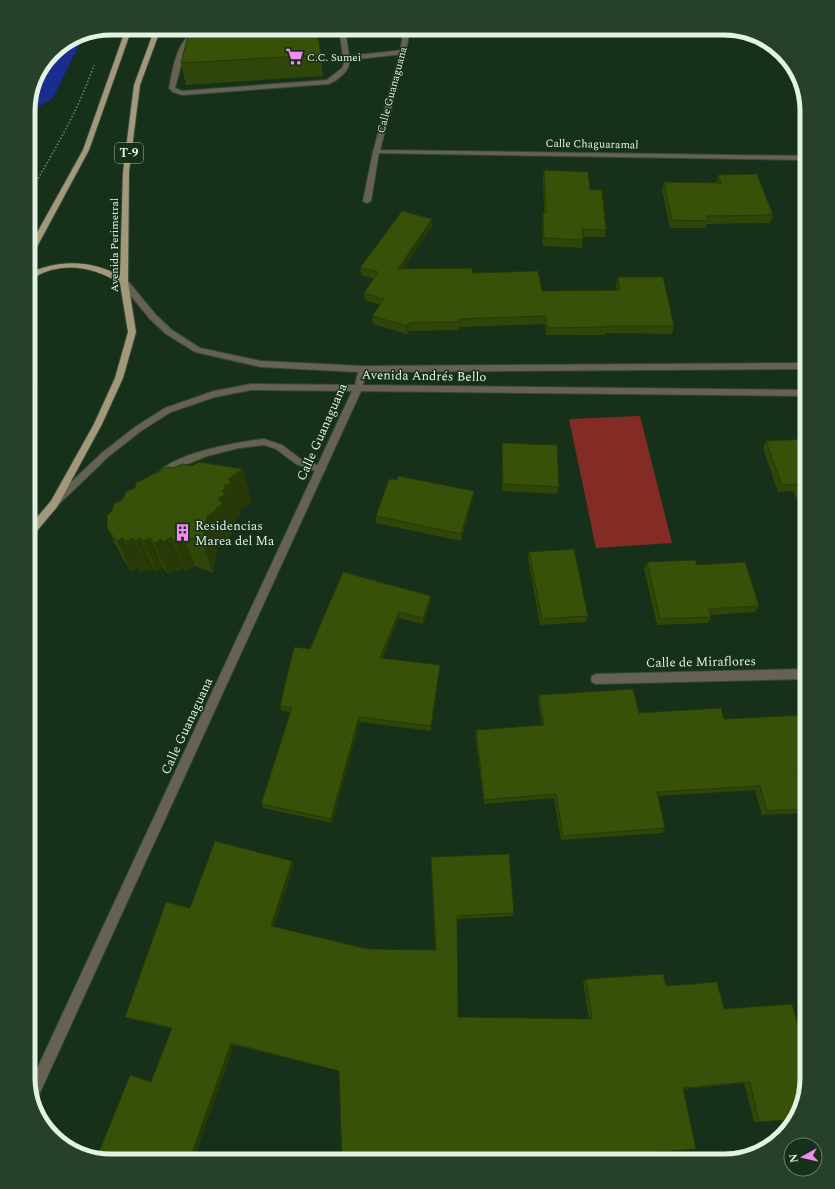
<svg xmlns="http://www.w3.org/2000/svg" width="835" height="1189" font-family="Spectral,serif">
<rect width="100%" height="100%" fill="#16301a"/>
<path fill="#832b25" d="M640,416L672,543L596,548L569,419Z"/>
<path fill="#192d90" d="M85,33L53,98L33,110L28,116C28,103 31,87 36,75C43,59 68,37 85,33Z"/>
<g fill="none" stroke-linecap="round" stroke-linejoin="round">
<defs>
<path id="lane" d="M339,28H345L349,56L403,50L406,52L403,54L349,60C351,70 338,80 329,84L182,95L173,92L169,88C173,69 176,39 197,31L200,33L193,39L185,50L175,88L182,91L327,80L342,68L344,64Z
M376,150L379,152L371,201L367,203L363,201L373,152Z
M264,439L282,445L302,460L324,467L326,469L321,473L296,464L276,449L264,445L239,448L207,456L178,468L161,480L156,476C170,453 239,442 264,439Z"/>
<path id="street" d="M404,28H410L406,52L380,150L807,156V160L374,153L373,152L400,52Z
M124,279L127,280L156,315L172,330L200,348L261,361L363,366L807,363V369L366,372L363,385L807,390V396L361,391L37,1099L34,1100L30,1084L352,391L251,390L215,397L171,412L141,431L109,456L58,505L55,506L50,502L103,452L135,427L165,408L214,391L251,384L355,385L358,372L261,367L195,352L166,334L150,319L121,284L120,282Z
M807,669V679L596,684L592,682L591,679L592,676L596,674Z"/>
<path id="primary" d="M126,28H132L89,150L32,256L28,258V249L83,150Z
M155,28H161L140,85L129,172L128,282L136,332L123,378L102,424L57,507L31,538L28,539V528L51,501L94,424L115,378L128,332L120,283C100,271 76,263 51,270C43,272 36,277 28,279V274C57,259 92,260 120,276L123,172L134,85Z"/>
</defs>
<use href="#lane" stroke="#334b36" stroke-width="2"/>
<use href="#street" stroke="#334b36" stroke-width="2"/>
<use href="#primary" stroke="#334b36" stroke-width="2"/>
<path stroke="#738876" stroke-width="1.5" stroke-dasharray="1.5 2" stroke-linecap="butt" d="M28,192L31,191C55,149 78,111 94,65"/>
<use href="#lane" fill="#676153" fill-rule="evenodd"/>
<use href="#street" fill="#676153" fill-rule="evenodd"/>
<use href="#primary" fill="#a4987b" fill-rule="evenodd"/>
</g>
<path fill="#304608" d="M321,55L323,76L186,85L181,63Z
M544,170L590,190L606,230L605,237H583V240L582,248L543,246L542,221L543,213H544L543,178Z
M806,174H807V192L803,182Z
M718,175L773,215L770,223L707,224L705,228H670L662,190L664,182L716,183Z
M432,227L403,269L473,273L542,291H617L616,285L618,277L674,326L672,334L605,333V335H546L545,324L459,327V330L409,331L407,334L373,324L372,316L380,305L365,300L364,293L374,279L361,275L360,268Z
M807,439V524L793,491L778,492L763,448L766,441Z
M502,443L559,487L557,494L502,491Z
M173,468L252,502L238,510L240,515L235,518L236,521L233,522L234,526L230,529L232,535L227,539V542L217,548L213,573L195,566L186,571L184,568L176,572L175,569L168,574L163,568L157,572L154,569L149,571L147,569L140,573L138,568L132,572L123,559L107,528L122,500Z
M474,491L473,498L461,541L376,523V516Z
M807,548V558L804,552Z
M529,552L588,616L586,622L540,625L528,558Z
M647,562L759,606L755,612L711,615V617L708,623L657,625L644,569Z
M343,572L431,602L423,624L399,618L383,658L439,671L431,731L360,722L332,823L263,808L261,804L290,712L281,711L280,706L310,649Z
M539,695L639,713L724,719L807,715V774H798L807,803V810L804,813L762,815L755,790L658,796L665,828L662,833L561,840L554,798L484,804L475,735L476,730L542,725L538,701Z
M431,857L514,913L513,916L457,919L458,1017L589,1019L583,982L586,979L666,986L724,1009L792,1004L759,1122H754L744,1083L684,1089L339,1071L234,1045L193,1161H123L130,1075L151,1081L172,1029L129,1018L125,1017L190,908L294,865L274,927L368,949L435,950Z"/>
<path fill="#273906" d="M432,219V227L398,277V269Z
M409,323V331L407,334V326Z
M243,469L252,502L238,510L240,515L235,518L236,521L233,522L234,526L230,529L232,535L227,539V542L217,548L213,573L202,542L207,516L216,508L218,498L228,479Z
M474,491L473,498L461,541V534Z
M183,535L195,566L186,571L174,540Z
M171,537L184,568L176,572L163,542Z
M123,538L138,568L132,572L117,541Z
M133,538L147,569L140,573L125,542Z
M140,538L154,569L149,571L135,541Z
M150,538L163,568L157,572L143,541Z
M161,539L175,569L168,574L154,543Z
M431,596V602L423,624V618Z
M399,612V618L380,664V658Z
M440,665L439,671L431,731V726Z
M359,717L360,722L332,823L331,819Z
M292,861L294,865L273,929L271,926Z
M231,1043L234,1045L193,1161H189Z
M130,1075L134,1076L155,1083L151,1082Z"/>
<path fill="#385109" stroke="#273906" d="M190,28H317L321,55L181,63Z
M544,170L588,172L590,190H602L606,230L582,229L583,240L544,238L543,213H546Z
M757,174L773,215L707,216L708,221L672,220L664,182L721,183L718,175Z
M402,211L432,219L398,269L472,268L473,273L538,271L542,291L620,290L618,277H663L674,326H606V327L547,328L546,316L459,319V322L409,323L407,326L372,316L384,299L364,293L378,272L360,268Z
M807,439V507L797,484L782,485L766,441Z
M502,443L557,445L559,487L503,484Z
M199,462L243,469L228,479L231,483L224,486L226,489L222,491L225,495L218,498L223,504L216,508L217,510L207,516L202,542L183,535L174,540L171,537L163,542L161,539L154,543L150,538L143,541L140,538L135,541L133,538L125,542L123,538L117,541L107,528V516L112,511L114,504L122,500L126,492L135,488L136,483L167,467L173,468L183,464L192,466Z
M398,476L474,491L461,534L376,516L389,479L397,480Z
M574,549L588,616L542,619L529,552Z
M695,560L697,565L745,562L759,606L709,609L711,617L660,619L647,562Z
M343,572L431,596L423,618L399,612L380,658L440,665L431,726L359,717L331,819L261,804L292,708L280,706L294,647L310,649Z
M633,689L639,713L721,708L724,719L807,715V769L797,770L807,803V809L767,811L760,786L657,792L665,828L563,836L556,794L484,800L476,730L544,725L539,695Z
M215,841L292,861L271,926L368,949L436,950L431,857L509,854L514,913L457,916L458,1017L592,1019L586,979L663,974L666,986L717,982L724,1009L792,1004L807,1058V1078L796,1119L759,1122L750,1082L683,1088L696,1149L586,1158V1161H342L339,1071L231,1043L189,1161H123L99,1152L130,1075L151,1082L172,1028L125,1017L166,902L190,908Z"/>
<defs>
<symbol id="supermarket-bare" viewBox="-9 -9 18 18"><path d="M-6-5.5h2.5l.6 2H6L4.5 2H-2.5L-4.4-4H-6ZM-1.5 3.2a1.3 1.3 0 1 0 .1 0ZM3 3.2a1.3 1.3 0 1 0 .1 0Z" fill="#f38af2" stroke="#16301a" stroke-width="2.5" paint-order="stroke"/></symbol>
<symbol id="building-bare" viewBox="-9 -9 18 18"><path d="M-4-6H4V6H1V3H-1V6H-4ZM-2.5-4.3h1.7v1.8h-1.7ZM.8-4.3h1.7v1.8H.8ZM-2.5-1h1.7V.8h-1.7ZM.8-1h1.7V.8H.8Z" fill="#f38af2" stroke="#16301a" stroke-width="2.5" paint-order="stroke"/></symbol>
</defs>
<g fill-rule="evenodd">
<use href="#supermarket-bare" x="282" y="44" width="25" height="25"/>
<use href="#building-bare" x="170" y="520" width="25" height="25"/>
</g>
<g text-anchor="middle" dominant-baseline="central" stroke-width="3" stroke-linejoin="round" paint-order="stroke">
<g font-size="11" fill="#e2f2e3" stroke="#16301a" text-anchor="start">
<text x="307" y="57">C.C. Sumei</text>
</g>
<g font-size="11" fill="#e2f2e3" stroke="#16301a">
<text transform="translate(392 90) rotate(-75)">Calle Guanaguana</text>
<text transform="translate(592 144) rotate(1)">Calle Chaguaramal</text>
<text transform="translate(114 245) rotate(-90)">Avenida Perimetral</text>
</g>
<rect fill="#16301a" stroke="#a5b8a7" stroke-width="1" x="115" y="143" width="28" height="20" rx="3"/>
<g font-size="12" font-weight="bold" fill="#e2f2e3">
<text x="129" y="153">T-9</text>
</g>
<g font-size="13" fill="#e2f2e3" stroke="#16301a">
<text transform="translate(424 376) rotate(1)">Avenida Andrés Bello</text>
<text transform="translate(322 432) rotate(-66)">Calle Guanaguana</text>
<text transform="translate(701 662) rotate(-1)">Calle de Miraflores</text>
<text transform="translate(187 726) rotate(-65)">Calle Guanaguana</text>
</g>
<g font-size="13" fill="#e2f2e3" stroke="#16301a" text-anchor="start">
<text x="195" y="526">Residencias<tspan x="195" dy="15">Marea del Ma</tspan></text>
</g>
</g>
<path d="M0 0H835V1189H0ZM111 35H724A76 76 0 0 1 800 111V1078A76 76 0 0 1 724 1154H111A76 76 0 0 1 35 1078V111A76 76 0 0 1 111 35Z" fill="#26402a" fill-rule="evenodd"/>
<path fill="none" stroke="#e2f2e3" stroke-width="5" d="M111 35H724A76 76 0 0 1 800 111V1078A76 76 0 0 1 724 1154H111A76 76 0 0 1 35 1078V111A76 76 0 0 1 111 35Z"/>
<g transform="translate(803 1157) rotate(262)"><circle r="19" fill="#16301a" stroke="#687e6a"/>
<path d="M0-3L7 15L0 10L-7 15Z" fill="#f38af2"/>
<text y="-6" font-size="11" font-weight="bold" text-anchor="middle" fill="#e2f2e3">N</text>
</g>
</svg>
